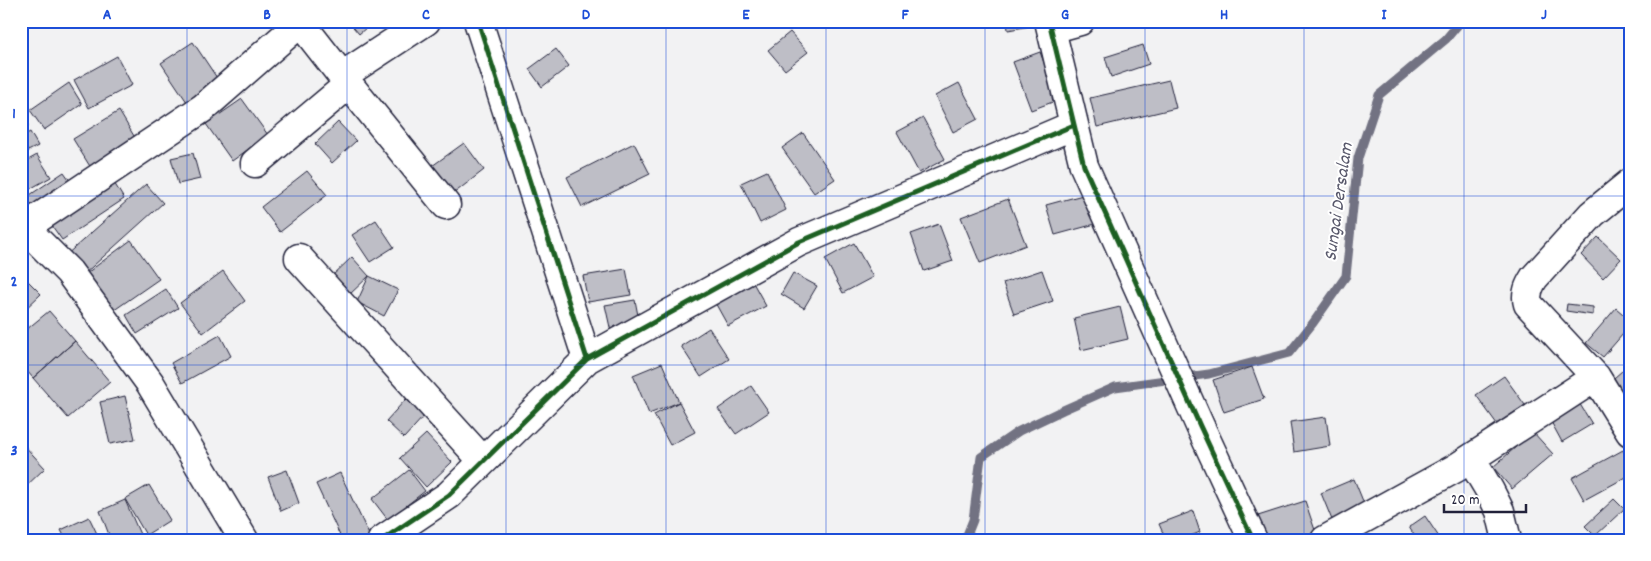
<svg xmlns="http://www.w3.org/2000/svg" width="1651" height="561" font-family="Dekko,sans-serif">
<rect width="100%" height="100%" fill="#f2f2f3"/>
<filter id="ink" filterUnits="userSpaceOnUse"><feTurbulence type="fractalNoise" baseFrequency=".02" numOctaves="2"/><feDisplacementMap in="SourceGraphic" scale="10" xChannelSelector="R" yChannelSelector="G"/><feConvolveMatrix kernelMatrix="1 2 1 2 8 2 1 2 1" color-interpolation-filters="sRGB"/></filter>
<g filter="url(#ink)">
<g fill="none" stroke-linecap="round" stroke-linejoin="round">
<path stroke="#727282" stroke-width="9" d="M965,540L973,520L981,457L1019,431L1063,410L1115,387L1209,374L1289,353L1313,323L1346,276L1358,158L1379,95L1446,39L1461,21"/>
</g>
<path fill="#bebec6" stroke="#22223b" d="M348,21H374L359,34Z
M1007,21H1042V24L1008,30Z
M790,32L808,52L785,70L768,50Z
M193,42L219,81L187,102L161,63Z
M1143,45L1149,64L1111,77L1105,57Z
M556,49L569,66L542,87L529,69Z
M1040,52L1058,100L1031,110L1013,62Z
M117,56L132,85L89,108L74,80Z
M1169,80L1176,108L1097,127L1090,98Z
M69,83L82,104L44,130L30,110Z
M959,83L978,119L953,132L935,96Z
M242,99L268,135L232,161L206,124Z
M21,111H24L28,126L21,128Z
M119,111L137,141L91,168L73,139Z
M923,118L945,159L919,173L897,132Z
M338,122L356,141L332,163L315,144Z
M30,132L38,146L28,151L21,140V137Z
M803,133L835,179L814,193L782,148Z
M464,143L484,170L453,194L432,166Z
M634,143L650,174L582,207L567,177Z
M193,153L200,179L178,184L171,158Z
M37,155L51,177L21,194V164Z
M307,171L327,195L280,232L261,207Z
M767,171L786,210L760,223L741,183Z
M64,172L76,189L21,214V201Z
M113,181L124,199L62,240L50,223Z
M146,184L163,203L83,275L65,256Z
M1090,193L1099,223L1055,235L1046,205Z
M1008,199L1026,245L980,263L961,217Z
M376,220L394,247L370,262L352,235Z
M939,224L953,261L924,271L911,234Z
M1598,237L1621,259L1603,278L1581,255Z
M131,240L159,279L110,313L83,276Z
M854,243L873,277L843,293L825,259Z
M352,257L369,276L348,296L331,277Z
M626,269L631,295L588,302L583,276Z
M1042,270L1053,301L1014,314L1003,283Z
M223,271L245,301L203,333L180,303Z
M793,273L817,286L804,308L781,294Z
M369,276L398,290L384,316L357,302Z
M26,279L41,294L21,313V284Z
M751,279L766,306L728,326L713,299Z
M166,289L178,308L137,334L126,315Z
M635,300L640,326L611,332L605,305Z
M1567,304L1593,307V315L1566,311Z
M1120,307L1128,339L1081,350L1074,318Z
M1616,308L1630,320V326L1603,357L1586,343Z
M49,311L75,341L33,378L21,364V334Z
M709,328L729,359L701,377L681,346Z
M220,335L231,356L182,383L171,363Z
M75,341L110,382L68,418L33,378Z
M662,363L679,402L649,414L633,375Z
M1630,364V393L1620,401L1607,384Z
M1252,367L1264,399L1224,412L1213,380Z
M1504,376L1525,405L1497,424L1476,395Z
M751,386L769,412L736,434L718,409Z
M125,396L135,439L110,444L100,402Z
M406,399L424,416L404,438L386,421Z
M1578,401L1592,424L1562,442L1549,418Z
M679,402L695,432L670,445L654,415Z
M1326,417L1330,446L1294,452L1290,422Z
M1533,432L1553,454L1512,489L1493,467Z
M426,434L452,462L426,487L400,458Z
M21,442L45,468L21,491Z
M1623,450L1630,463V475L1584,500L1572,478Z
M287,470L299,503L281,511L268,477Z
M409,470L425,491L388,520L372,499Z
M340,473L371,539L369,540H342L316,484Z
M1354,479L1365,506L1332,520L1321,493Z
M149,485L170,520L146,535L125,499Z
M1614,499L1624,509L1595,536L1585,526Z
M125,500L142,539L111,540L100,511Z
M1305,501L1317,536L1306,540H1266L1258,516Z
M1193,511L1200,532L1181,540H1166L1159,524Z
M1425,516L1441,540H1417L1409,527Z
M89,517L100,540H66L61,530Z"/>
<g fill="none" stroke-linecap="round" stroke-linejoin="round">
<defs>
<path id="minor" d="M299,21L342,76L426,21
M1049,21L1084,166L1200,426L1253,540
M1051,29L1080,21
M342,76L446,205
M255,163L348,85
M1630,183L1592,214L1534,278C1529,286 1525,294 1528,304L1596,377L1630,432
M21,224L69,272L150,383L244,540
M25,227L203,108L300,23
M299,258L483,461
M587,359L799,242L1074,125
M1471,459L1490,491L1500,511L1507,540
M382,540L449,495L587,359L478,21
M1325,540L1456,468L1596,377"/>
</defs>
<use href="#minor" stroke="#22223b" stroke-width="31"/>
<use href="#minor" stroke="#fff" stroke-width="28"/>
<defs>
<path id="cycleway" d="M1049,21L1084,166L1200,426L1253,540
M587,359L799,242L1074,125
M382,540L449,495L587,359L478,21"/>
</defs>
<use href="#cycleway" stroke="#fff" stroke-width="8"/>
<use href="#cycleway" stroke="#1b5e20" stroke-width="5"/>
</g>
</g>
<path fill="none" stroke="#1d4ed8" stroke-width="1" stroke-opacity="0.55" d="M187,21V540M347,21V540M506,21V540M666,21V540M826,21V540M985,21V540M1145,21V540M1304,21V540M1464,21V540M21,196H1630M21,365H1630"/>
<g text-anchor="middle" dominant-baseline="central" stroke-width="4" stroke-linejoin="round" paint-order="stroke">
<g font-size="19" font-style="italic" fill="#58586b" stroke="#fff">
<text transform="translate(1340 202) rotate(-82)">Sungai Dersalam</text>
</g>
</g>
<rect width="1651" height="561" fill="none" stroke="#fff" stroke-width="55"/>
<path d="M1444 504v8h82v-8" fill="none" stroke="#22223b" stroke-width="2.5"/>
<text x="1451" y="504" font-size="15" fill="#22223b" stroke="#ffffff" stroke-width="4" paint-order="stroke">20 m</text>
<rect x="28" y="28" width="1596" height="506" fill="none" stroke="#1d4ed8" stroke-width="2"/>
<g font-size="16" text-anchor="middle" font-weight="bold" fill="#1d4ed8">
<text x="107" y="19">A</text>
<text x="267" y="19">B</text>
<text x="426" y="19">C</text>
<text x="586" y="19">D</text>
<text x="746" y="19">E</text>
<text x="905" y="19">F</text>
<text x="1065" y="19">G</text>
<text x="1224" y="19">H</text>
<text x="1384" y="19">I</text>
<text x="1544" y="19">J</text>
<text x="14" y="118">1</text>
<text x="14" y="286">2</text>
<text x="14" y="455">3</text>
</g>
</svg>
